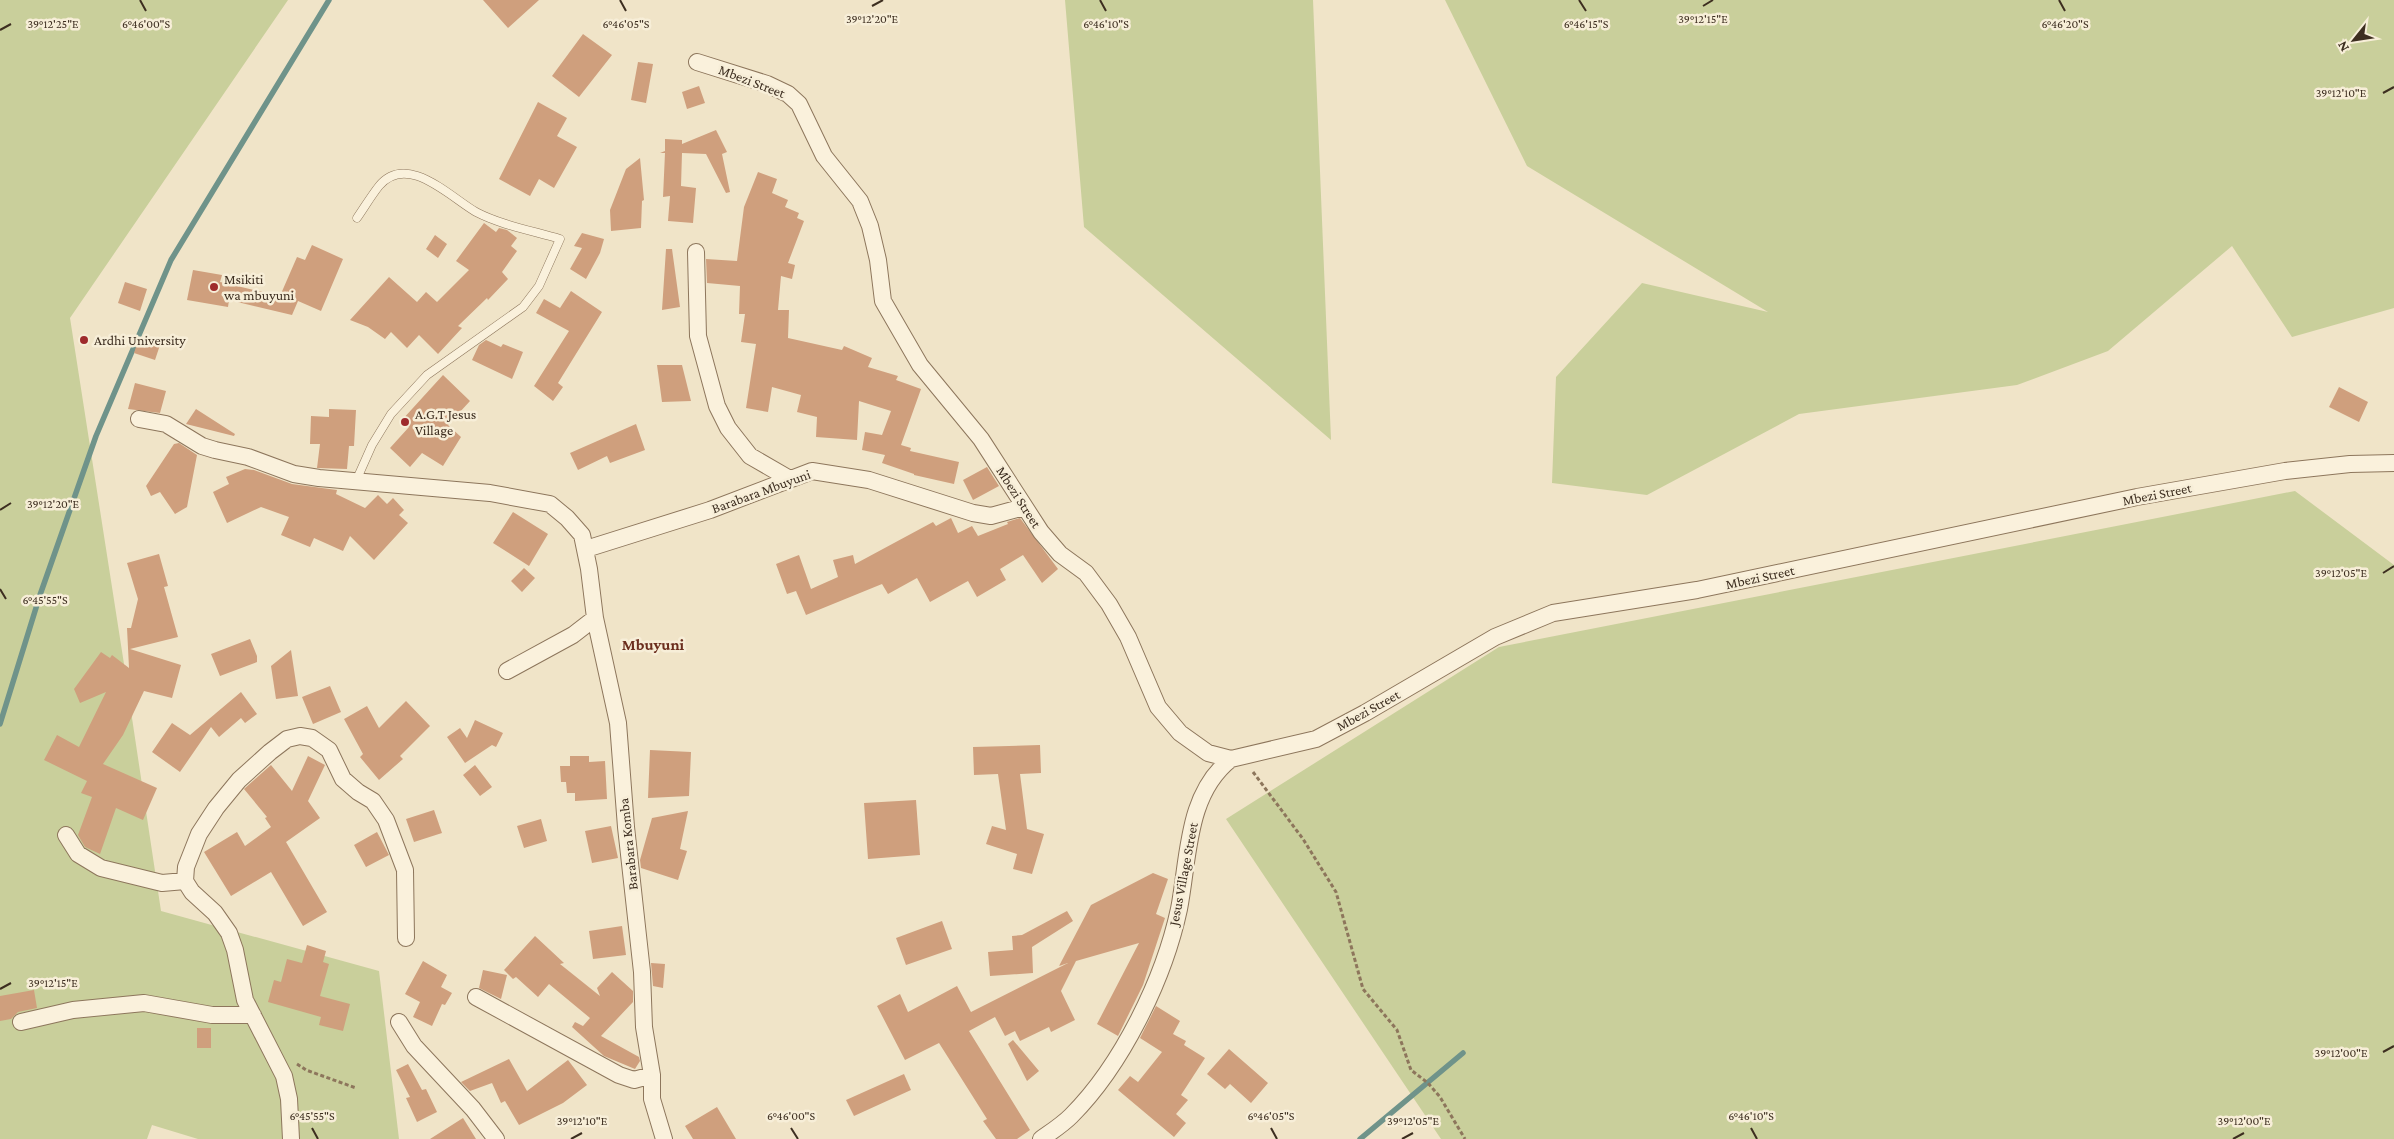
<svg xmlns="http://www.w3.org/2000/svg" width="2394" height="1139" font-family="'Crimson Pro',serif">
<rect width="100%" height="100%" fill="#f0e4c8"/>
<path fill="#c9cf9b" d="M0,0H288L70,318L129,696L133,703L132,718L161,911L379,971L399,1139H198L152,1125L147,1139H0Z
M1065,0H1313L1331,440L1084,227Z
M1445,0H2394V308L2292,337L2232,246L2108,351L2017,385L1799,414L1647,495L1552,483L1556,377L1642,283L1768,312L1527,166Z
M2295,491L2394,565V1139H1441L1226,819L1499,647Z"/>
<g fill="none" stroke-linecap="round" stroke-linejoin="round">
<path stroke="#6f938a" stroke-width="5.5" d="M0,724L40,595L96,436L171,260L329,0
M1360,1139L1463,1053"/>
</g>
<path fill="#cf9f7d" d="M483,0H539L508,28Z
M583,34L612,55L579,97L552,76Z
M638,62L653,64L646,103L631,100Z
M699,86L705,103L687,109L682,92Z
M538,102L567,118L557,136L577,147L554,188L539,179L530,196L499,179Z
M716,130L727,152L722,154L730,192L726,193L706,154L682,153L681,186L696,188L693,223L668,221L670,196L663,197L665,153H660L665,151V139L682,140V144Z
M640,158L644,200L642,201L641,228L611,231L610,210L626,169Z
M758,172L777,179L772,193L788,200L785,207L799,213L797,218L804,221L788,263L795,265L792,279L781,276L778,310H789L788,338L842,350L844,346L872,358L868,367L898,376L896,380L921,389L901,445L911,448L910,451L959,462L954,484L914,475V474L882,463L885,455L862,450L865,432L882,435L891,411L859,401L857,440L816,437L817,417L797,412L801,395L772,387L768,412L746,408L756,344L741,342L745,314H739L740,286L707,283L706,259L737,261L744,207Z
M484,223L496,232L499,228L507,230L517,238L511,246L517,251L502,272L508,279L488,300L487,298L458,326L462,328L438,354L419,335L407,348L391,332L385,339L368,327L350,320L389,277L417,302L426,292L437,302L469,270L456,261Z
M582,233L604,239L600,253L586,279L570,269L582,248L574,246Z
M435,235L447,244L438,258L426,249Z
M312,245L343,259L321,311L298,301L292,315L229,300L228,307L187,300L193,270L222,275L220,282L280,296L297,257L305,260Z
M666,249H672L680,307L662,310Z
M125,282L147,289L140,311L118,303Z
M571,291L602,312L558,383L563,387L553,401L534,386L569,331L536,313L544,299L560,308Z
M139,338L160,345L155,360L134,353Z
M486,340L501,347L503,344L523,352L512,379L472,360L479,345Z
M657,365H682L691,401L662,402Z
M443,375L470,401L448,425L461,437L443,466L422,453L410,467L390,448L409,427L402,420Z
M135,383L166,391L160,413L128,409Z
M2339,387L2368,402L2359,422L2329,407Z
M196,409L235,434L234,436L186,424Z
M329,409L356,410L354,446H349L347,469L317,468L320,444H310L311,416L329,417Z
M636,424L645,450L610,463L607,456L578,470L570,453Z
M179,443L197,455L187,507L175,514L160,492L151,496L146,486L174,444Z
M987,467L999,486L973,500L963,480Z
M245,469L254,470L292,484L337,490L336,494L365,508L378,495L387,504L393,498L404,510L399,515L408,523L374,560L350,536L343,551L314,538L310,547L281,535L289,517L261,507L227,523L213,492L229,484L226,477Z
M513,512L548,534L529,566L493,543Z
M951,518L958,533L972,526L978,536L1008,524L1007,522L1020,518L1058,569L1042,583L1023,555L1000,569L1006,580L977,597L968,581L930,602L917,578L888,594L882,584L806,615L796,591L787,594L776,564L799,555L811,589L838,577L833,560L853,555L855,564L933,522L936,526Z
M159,554L168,586L164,587L178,637L130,649L181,665L172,698L144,691L123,735L103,764L157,788L143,820L116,808L100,854L85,847L78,835L92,797L81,793L87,781L44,760L57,735L79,747L106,692L80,703L74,689L101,652L110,658L112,655L129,668L127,628H131L138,599L127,563Z
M524,568L535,578L522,592L511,581Z
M250,639L257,656V662L220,676L211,654Z
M291,650L298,696L276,699L271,666Z
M330,686L341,712L313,724L302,697Z
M241,692L257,714L245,723L241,718L219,737L211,727L180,772L152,752L172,723L190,735Z
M406,701L430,726L400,756L403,759L379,780L360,757L363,754L344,719L367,706L379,728Z
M475,720L503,733L496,747L492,745L465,763L447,737L460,728L467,738Z
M1040,745L1041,773L1020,774L1027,829L1044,834L1032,874L1013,869L1017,854L986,844L992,826L1006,830L998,774L974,775L973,747Z
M650,750L691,752L689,796L648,798Z
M308,756L325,765L308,801L320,818L286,842L327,912L303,926L271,872L231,896L204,852L237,832L245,846L271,827L265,818L267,817L244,789L271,765L292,791Z
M570,756H589V762L605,761L607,799L575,801V793H567L566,782H561L560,766H570Z
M475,765L492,787L480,796L463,775Z
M916,800L920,855L868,859L864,803Z
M434,810L442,833L414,842L406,819Z
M688,811L680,849L687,851L678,880L641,868L640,860L652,818Z
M541,819L547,841L524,848L517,826Z
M611,826L618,858L592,863L585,831Z
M377,832L389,855L366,867L354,845Z
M1153,873L1168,879L1156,914L1165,918L1143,985L1118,1036L1097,1024L1139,943L1076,961L1061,991L1075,1020L1051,1032L1049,1027L1020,1041L1015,1031L1005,1036L995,1017L969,1031L1030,1130L1017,1139H996L983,1121L987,1119L939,1043L905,1060L877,1006L900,994L908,1012L957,986L971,1012L1068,963L1059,966L1091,905Z
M1067,911L1073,921L1032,947L1033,973L990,976L988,952L1013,950L1012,936L1022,935Z
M942,921L952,949L906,965L896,938Z
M622,926L626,955L593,959L589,931Z
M535,936L564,963L560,964L600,996L597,988L612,972L633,991V1002L601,1036L639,1057L640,1061L635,1069L604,1056L572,1027L575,1022L583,1026L590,1018L549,984L538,997L516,977L513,979L504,970Z
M307,945L326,951L323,962L329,964L320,996L350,1004L343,1031L319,1025L321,1017L268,1002L274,980L281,982L287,959L302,963Z
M423,961L447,975L441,987L452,993L445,1005L442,1004L432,1026L413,1017L420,1002L405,994Z
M651,963L665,964L663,988L653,986Z
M483,970L507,975L501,999L479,988Z
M34,990L37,1008L18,1012L11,1019L0,1021V996Z
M1156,1006L1180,1021L1173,1034L1186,1041L1184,1045L1205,1058L1181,1095L1188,1100L1176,1114L1186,1123L1174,1137L1118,1090L1130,1076L1138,1082L1162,1052L1140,1038Z
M197,1028H211V1048H197Z
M1013,1040L1039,1071L1027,1081L1008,1044Z
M1229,1049L1268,1083L1251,1103L1230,1084L1225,1089L1207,1074Z
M509,1059L527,1091L568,1060L587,1085L563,1103L519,1125L505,1101L501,1103L492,1083L470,1091L461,1082Z
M408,1064L422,1090L426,1089L437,1112L417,1122L406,1098L410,1097L396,1070Z
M904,1074L911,1090L854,1116L846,1100Z
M717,1107L736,1139H693L685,1126Z
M463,1118L476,1139H430Z"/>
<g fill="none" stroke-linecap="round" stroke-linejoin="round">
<defs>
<path id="service" d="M356,481L372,445L391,414L427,375L523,307L539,286L560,239C533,231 501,225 476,212C450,197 407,152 379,186C371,196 364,208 357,218"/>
<path id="minor" d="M697,62L767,84L788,94L799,104L824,156L860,201L870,226L878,260L883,301L920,365L981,439L1041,532L1060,554L1086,573L1109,604L1128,637L1158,707L1180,733L1208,753L1231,759L1316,739L1365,713L1495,637L1553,613L1697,590L2137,497L2285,471L2350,464L2394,463
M696,252L698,336L717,406L728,428L750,456L788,478
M139,419L166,424L202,446L215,450L248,457L294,474L319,478L490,493L550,504L567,518L582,535L589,569L595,618L618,723L626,827L642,972L644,1027L652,1075V1099L664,1139
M586,549L710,510L812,471L869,480L973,513L991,516L1024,507
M507,671L573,635L595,618
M66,835L78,854L101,868L162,883L185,881
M476,997L619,1075L634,1080L652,1075
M21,1022L73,1010L144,1003L212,1015H253
M399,1022L414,1046L473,1109L496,1139
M291,1139L289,1099L284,1076L245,1000L235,950L229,933L215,913L192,892L185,881L186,867L199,834L216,808L239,780L270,752L287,739L300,736L312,738L329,750L343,779L358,792L373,801L386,820L405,870L406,938
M1041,1139C1051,1132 1062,1125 1071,1116C1122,1065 1164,979 1179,909C1189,858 1186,794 1231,759"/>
</defs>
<use href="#service" stroke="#8d765c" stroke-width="9"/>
<use href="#minor" stroke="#8d765c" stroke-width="18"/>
<path stroke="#8d765c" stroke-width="3" stroke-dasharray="4 2.5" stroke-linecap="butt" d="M1253,772L1303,839L1336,892L1363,989L1397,1030L1411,1070L1428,1083L1440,1097L1465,1139
M297,1064L306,1070L356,1088"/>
<use href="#service" stroke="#faf1dc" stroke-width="8"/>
<use href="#minor" stroke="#faf1dc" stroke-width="16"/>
</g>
<path fill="none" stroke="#3d2e20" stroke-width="2" d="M140,0L146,11M620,0L626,11M1100,0L1106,11M1579,0L1586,11M2059,0L2065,11M872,6L883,0M1703,6L1713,0M0,30L11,24M2383,93L2394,87M0,510L11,503M2383,573L2394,566M0,589L6,599M0,989L11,983M2383,1052L2394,1046M312,1128L318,1139M791,1128L798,1139M1271,1128L1277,1139M1751,1128L1757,1139M571,1139L582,1133M1402,1139L1413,1133M2233,1139L2244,1133"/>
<g fill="#9e2a2b" stroke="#f7eed8" stroke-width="2">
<circle cx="214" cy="287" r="5"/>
<circle cx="84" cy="340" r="5"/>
<circle cx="405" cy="422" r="5"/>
</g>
<g text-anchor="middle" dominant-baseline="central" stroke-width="5" stroke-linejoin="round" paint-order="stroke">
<g font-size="14" fill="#3d2e20" stroke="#f7eed8">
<text transform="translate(752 81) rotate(21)">Mbezi Street</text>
<text transform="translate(761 491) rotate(-20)">Barabara Mbuyuni</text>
<text transform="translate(2157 494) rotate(-11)">Mbezi Street</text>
<text transform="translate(1019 497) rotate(57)">Mbezi Street</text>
<text transform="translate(1760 577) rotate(-12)">Mbezi Street</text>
<text transform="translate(1368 710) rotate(-29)">Mbezi Street</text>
<text transform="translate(628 844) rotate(-96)">Barabara Komba</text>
<text transform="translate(1183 874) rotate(-79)">Jesus Village Street</text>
</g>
<g font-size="14" fill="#3d2e20" stroke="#f7eed8" text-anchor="start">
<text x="224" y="279">Msikiti<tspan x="224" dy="16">wa mbuyuni</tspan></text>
<text x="94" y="340">Ardhi University</text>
<text x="415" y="414">A.G.T Jesus<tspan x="415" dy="16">Village</tspan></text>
</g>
<g font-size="16" font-weight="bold" fill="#6b2e1e" stroke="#f7eed8">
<text x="653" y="644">Mbuyuni</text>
</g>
</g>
<g font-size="12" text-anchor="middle" fill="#3d2e20" stroke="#f7eed8" stroke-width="5" stroke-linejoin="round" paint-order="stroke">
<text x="872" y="23">39°12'20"E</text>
<text x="1703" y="23">39°12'15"E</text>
<text x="146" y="28">6°46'00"S</text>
<text x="626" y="28">6°46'05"S</text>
<text x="1106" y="28">6°46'10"S</text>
<text x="1586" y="28">6°46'15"S</text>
<text x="2065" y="28">6°46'20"S</text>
<text x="53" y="28">39°12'25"E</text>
<text x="2341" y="97">39°12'10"E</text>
<text x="53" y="508">39°12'20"E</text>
<text x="2341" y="577">39°12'05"E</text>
<text x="45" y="604">6°45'55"S</text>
<text x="53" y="987">39°12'15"E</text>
<text x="2341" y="1057">39°12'00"E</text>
<text x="312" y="1120">6°45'55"S</text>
<text x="791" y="1120">6°46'00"S</text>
<text x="1271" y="1120">6°46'05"S</text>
<text x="1751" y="1120">6°46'10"S</text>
<text x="582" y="1125">39°12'10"E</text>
<text x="1413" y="1125">39°12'05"E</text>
<text x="2244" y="1125">39°12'00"E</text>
</g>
<g transform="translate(2354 40) rotate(240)" stroke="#f7eed8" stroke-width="4" paint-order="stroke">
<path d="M0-4L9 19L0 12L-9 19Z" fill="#3d2e20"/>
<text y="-8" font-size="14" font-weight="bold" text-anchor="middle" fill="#3d2e20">N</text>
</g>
</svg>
